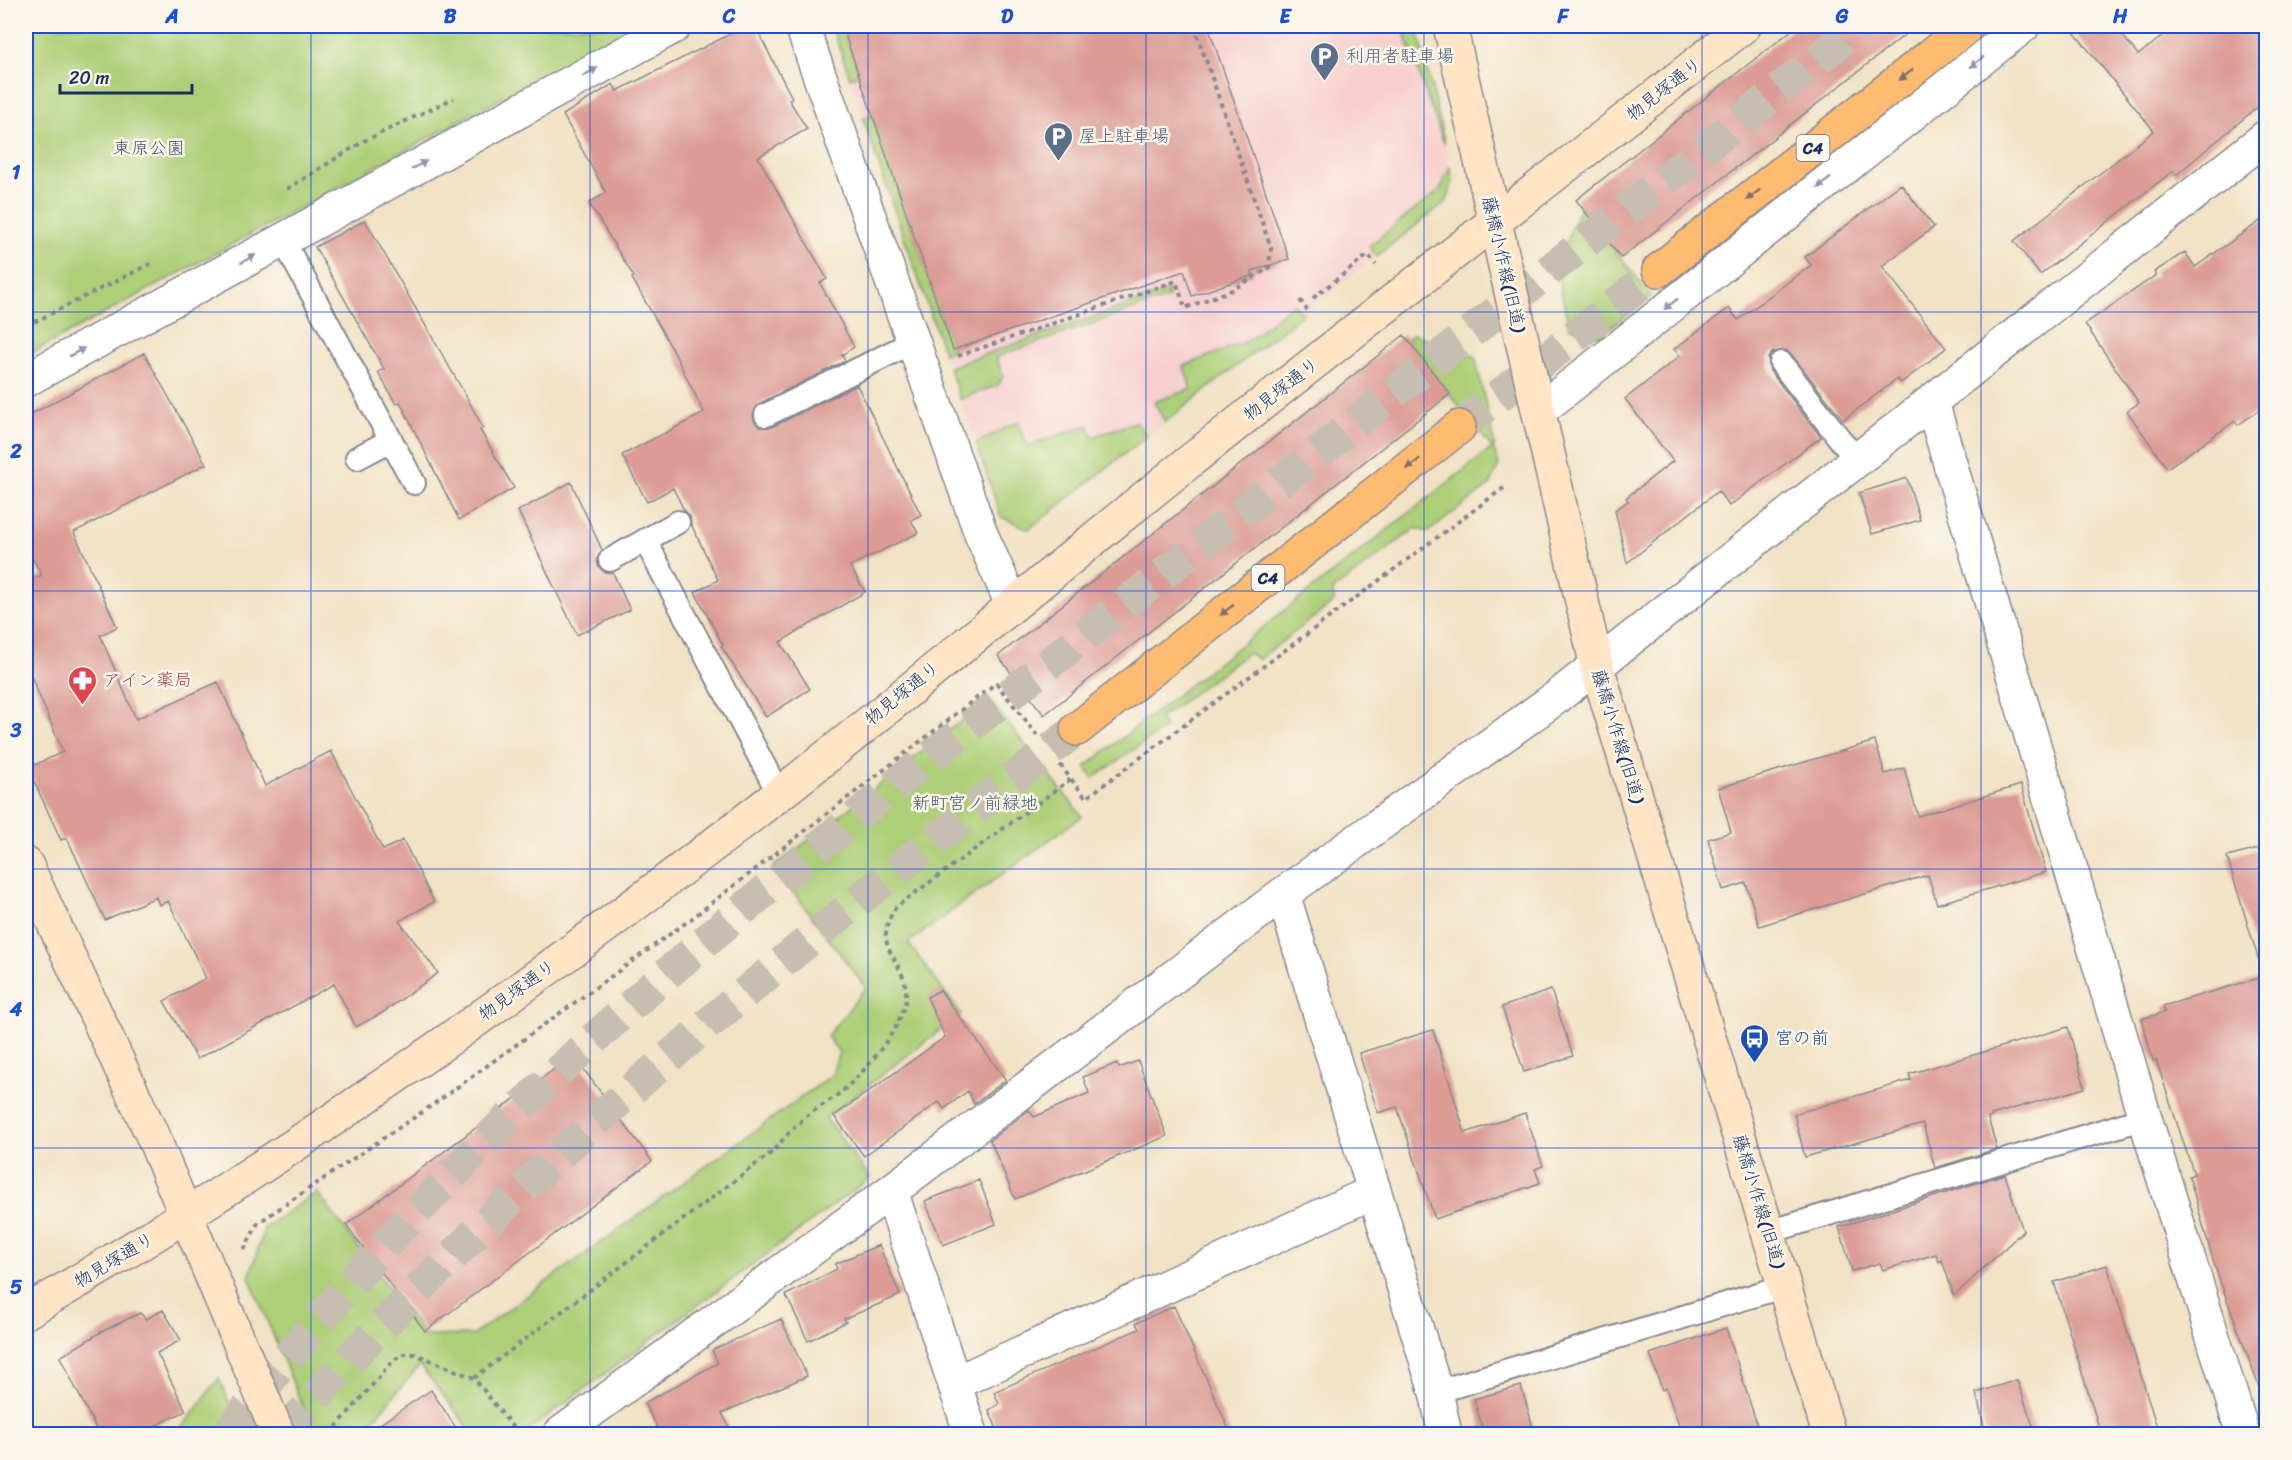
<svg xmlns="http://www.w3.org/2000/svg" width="2292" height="1460" font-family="Sriracha,'Klee One',sans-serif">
<rect width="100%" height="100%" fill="#fbf7ec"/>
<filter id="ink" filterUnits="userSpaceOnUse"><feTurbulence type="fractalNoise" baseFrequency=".0167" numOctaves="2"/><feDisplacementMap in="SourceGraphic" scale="12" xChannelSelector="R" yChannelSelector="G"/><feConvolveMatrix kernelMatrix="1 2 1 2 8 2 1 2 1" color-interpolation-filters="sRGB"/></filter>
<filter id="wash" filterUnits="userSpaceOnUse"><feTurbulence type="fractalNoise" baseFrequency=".008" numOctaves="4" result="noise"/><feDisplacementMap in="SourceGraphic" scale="24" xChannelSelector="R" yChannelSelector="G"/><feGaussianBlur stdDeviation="1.35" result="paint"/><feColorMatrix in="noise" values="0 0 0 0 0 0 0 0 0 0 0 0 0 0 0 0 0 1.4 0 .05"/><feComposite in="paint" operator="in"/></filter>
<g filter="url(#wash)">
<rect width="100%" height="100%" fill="#f1e2c5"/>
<path fill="#f7d0ce" d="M832,26H1417L1453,182L1447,201L1029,529L1001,517Z"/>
<path fill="#adcf78" stroke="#647f6b" stroke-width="1.5" d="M26,26H635L26,356Z
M832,26H842L859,74L850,78Z
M1402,26H1417L1445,144L1442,138Z
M873,115L953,350L944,353L863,119Z
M1450,167L1453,182L1447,201L1377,256L1369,246L1440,190Z
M1580,206L1651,296L1600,336L1569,327L1556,269Z
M1168,291L1169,297L996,357L1003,376L998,385L960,399L949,367Z
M1294,304L1303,314L1165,422L1154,402L1191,389L1184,366L1247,341Z
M1413,334L1475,357L1495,446L1493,448L1499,464L1490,485L1428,532L1416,528L1333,590L1334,602L1259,659L1248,653L1160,718L1165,728L1093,778L1085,767L1492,448L1407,340Z
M1018,422L1027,446L1088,425L1093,437L1136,422L1147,436L1029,529L1001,517L976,443C992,437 1002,428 1018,422Z
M989,699L1082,816L908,943L961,1014L826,1118L870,1178L523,1434H473L420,1365L361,1434H314L249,1277L265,1227L317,1192L425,1336L473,1335L832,1075L839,1052L827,1036L866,988L774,867Z
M219,1378L243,1434H177Z"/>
<g id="blocks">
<path fill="#dc9c95" d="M746,26H755L792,98L789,100L807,129L758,157L827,279L820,283L854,347L842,355L845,361L760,403L753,414L754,420L759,427H772L857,385L921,515L911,520L918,533L850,566L865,592L780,642L810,689L766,717L721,646L723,645L695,592L718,580L691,524L690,516L684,510L673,488L647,502L622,455L704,413L675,354L632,278L634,277L589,203L606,193L563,115L613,84L617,91Z
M842,26H1208L1289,259L1252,271L1253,275L1192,296L1184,271L953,350Z
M1797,26H1916L1621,258L1576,200Z
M2069,26H2115L2138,55L2176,26H2266V100L2176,175L2173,171L2040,275L2014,241L2154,131Z
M1901,184L1934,227L1882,266L1946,348L1901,383L1897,379L1843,420L1792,355L1786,350L1773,352L1768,358L1770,371L1821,437L1729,506L1718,491L1627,563L1615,510L1628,501L1626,498L1673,461L1625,399L1680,356L1674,349L1729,308L1738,320L1811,265L1805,257Z
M2266,217V405L2238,425L2235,421L2167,468L2127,411L2139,403L2085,324L2156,275L2154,272L2185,252L2195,267Z
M365,220L466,396L483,428L480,430L514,488L459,520L400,402L396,404L378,372L384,369L315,247Z
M1404,335L1450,394L1044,715L998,656Z
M144,353L206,464L74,532L117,627L100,635L136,719L218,682L265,786L331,751L383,850L403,840L434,902L399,921L438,973L382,1013L356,1027L334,984L197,1059L164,1001L206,978L168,901L159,905L156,897L105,920L67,838L61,840L28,768L63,752L26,664V582L42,575L26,547V417Z
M1907,478L1920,520L1872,534L1859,493Z
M571,482L602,550L597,559L598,566L604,572L613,573L630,610L577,635L518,511Z
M1875,741L1885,774L1904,768L1918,816L2021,785L2046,872L1937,904L1928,875L1759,926L1746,883L1723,890L1708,839L1731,832L1718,788Z
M2266,847V957L2258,958L2227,857Z
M2266,976V1394L2262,1395L2215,1267L2189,1176L2194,1174L2156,1060L2153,1061L2142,1019L2165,1012L2163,1006Z
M940,990L1006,1080L974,1104L968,1091L944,1109L939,1102L864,1156L834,1116L945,1037L927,997Z
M1551,990L1573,1056L1524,1072L1502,1007Z
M2068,1027L2085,1088L1991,1115L1992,1117L1988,1118L1997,1149L1935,1168L1923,1124L1805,1157L1794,1114L1911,1080L1909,1074Z
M1433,1030L1465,1133L1525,1113L1543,1166L1535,1169L1540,1183L1435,1219L1397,1107L1378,1113L1359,1053Z
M573,1055L652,1161L425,1331L346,1225Z
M1138,1061L1167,1136L1015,1199L990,1140L1029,1110L1034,1117L1089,1093L1083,1077L1117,1063L1119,1068Z
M2005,1174L2023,1231L1954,1296L1942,1260L1939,1262L1936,1254L1883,1270L1880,1263L1852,1271L1839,1227Z
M979,1180L996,1224L943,1245L925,1201Z
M879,1245L900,1295L844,1319L846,1322L808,1341L786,1295L837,1269L835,1264Z
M2107,1265L2159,1434H2101L2054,1282Z
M1174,1306L1231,1434H999L989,1410L999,1404L994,1392L1139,1329L1136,1323Z
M163,1310L181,1340L157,1353L186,1411L156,1425L160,1434H99L60,1357L101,1332L140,1313L146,1319Z
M781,1319L807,1376L722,1413L733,1434H661L644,1403L718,1363L712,1350Z
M1726,1328L1760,1434H1682L1666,1388L1662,1390L1650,1354Z
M2017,1380L2036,1434H1986L1976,1393Z
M1521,1386L1535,1434H1484L1474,1399Z
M431,1390L460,1434H365Z"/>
</g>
</g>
<g filter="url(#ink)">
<use href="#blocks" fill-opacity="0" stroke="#868892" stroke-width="1.5"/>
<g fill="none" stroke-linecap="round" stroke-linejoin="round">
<path stroke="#c6beb0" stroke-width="33" stroke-dasharray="33 16" stroke-linecap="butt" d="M1459,427L1659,270
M228,1434C457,1125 766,887 1066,650C1331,442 1596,234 1860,26
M285,1434C343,1361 412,1295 480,1229C667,1048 872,888 1077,729"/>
<defs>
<path id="lane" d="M283,240L414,483
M1781,363L1857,461
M766,415L913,342
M357,458L391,440
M645,540L779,794
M610,560L678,522
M1769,1232L2145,1118
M1436,1392L1785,1286"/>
<path id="street" d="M802,26L981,534L1012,604
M26,380L675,26
M1932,403L2145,1118L2243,1434
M1539,411L2023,26
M1283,894L1436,1392L1445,1434
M891,1191L971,1434
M955,1383L1373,1192
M560,1434L891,1191L1283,894L1557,697L2266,137"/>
<path id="secondary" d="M1450,26L1597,667L1829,1434
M26,864L154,1139L278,1434
M26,1312C287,1161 534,984 773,799C912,691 1046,576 1184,466C1369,317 1558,174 1744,26"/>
<path id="highway" d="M1659,270L1968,26
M1077,729L1459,427"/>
</defs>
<use href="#lane" stroke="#868892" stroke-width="26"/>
<use href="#street" stroke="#868892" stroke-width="36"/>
<use href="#secondary" stroke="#868892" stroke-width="36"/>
<use href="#highway" stroke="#868892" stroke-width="36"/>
<path stroke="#868892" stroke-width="4" stroke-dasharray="4.5 4.5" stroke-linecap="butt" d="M287,189L364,141L454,98
M1313,298L1368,255L1376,265
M1300,300L1307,310
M26,326L154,262
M958,356L1176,281L1185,308L1232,290L1269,268L1271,248L1194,26
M1060,765L1086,798L1505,487
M244,1250L258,1223L431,1106L691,919L996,683L1037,735
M474,1378L771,1153C780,1143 789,1132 799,1123C813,1109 832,1101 847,1087C867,1069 905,1024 906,996C907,957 868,951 896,907L1071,779
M330,1434L394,1360L404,1354H415L474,1378L518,1434"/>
<use href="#lane" stroke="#fff" stroke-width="22"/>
<use href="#street" stroke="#fff" stroke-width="33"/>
<use href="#secondary" stroke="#ffe4c6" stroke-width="33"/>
<use href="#highway" stroke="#febb71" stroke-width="33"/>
</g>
<defs><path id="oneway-solid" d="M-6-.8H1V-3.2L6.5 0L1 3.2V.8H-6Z" transform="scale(1.5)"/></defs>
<g fill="#8d97ae">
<use href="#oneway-solid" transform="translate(1977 62) rotate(142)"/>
<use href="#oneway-solid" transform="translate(590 72) rotate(-29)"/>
<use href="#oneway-solid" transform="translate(419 165) rotate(-29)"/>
<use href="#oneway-solid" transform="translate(1824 183) rotate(142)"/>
<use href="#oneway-solid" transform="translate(248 259) rotate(-29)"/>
<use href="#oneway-solid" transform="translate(1671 304) rotate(142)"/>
<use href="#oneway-solid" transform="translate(77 352) rotate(-29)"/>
</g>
<g fill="#816e67">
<use href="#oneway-solid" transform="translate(1906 75) rotate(142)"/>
<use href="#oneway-solid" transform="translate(1753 195) rotate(142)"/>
<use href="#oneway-solid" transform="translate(1413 464) rotate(142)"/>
<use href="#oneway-solid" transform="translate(1227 610) rotate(142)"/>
</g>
</g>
<path fill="none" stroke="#1d4ed8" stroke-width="1.5" stroke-opacity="0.55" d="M311,26V1434M590,26V1434M868,26V1434M1146,26V1434M1424,26V1434M1702,26V1434M1981,26V1434M26,312H2266M26,591H2266M26,869H2266M26,1148H2266"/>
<defs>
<symbol id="parking-pin" viewBox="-11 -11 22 30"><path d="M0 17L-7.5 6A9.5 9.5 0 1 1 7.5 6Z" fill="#5c6f8a" stroke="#fbf7ec"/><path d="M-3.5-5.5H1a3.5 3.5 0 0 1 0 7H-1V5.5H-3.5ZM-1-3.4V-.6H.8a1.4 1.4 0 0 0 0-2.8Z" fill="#fff"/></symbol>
<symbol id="pharmacy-pin" viewBox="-11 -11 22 30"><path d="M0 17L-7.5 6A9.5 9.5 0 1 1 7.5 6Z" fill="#e0444e" stroke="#fbf7ec"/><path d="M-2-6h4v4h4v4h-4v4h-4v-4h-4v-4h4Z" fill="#fff"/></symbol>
<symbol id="bus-pin" viewBox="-11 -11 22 30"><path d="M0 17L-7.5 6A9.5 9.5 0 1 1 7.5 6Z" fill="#1a4fb4" stroke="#fbf7ec"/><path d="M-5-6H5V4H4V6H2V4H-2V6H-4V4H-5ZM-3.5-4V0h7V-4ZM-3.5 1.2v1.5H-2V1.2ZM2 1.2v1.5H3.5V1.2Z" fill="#fff"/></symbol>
</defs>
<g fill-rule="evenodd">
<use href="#parking-pin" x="1308" y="40" width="33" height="45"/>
<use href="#parking-pin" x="1042" y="120" width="33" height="45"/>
<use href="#pharmacy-pin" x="66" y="664" width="33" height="45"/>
<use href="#bus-pin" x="1738" y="1022" width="33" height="45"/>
</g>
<g text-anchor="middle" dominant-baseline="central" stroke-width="5" stroke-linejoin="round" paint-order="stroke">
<g fill="#fbf7ec" stroke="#5e6b89" stroke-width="1.5">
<rect x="1796.5" y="135" width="33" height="26" rx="4.5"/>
<rect x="1251.5" y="565" width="33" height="26" rx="4.5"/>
</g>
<g font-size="16" font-weight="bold" fill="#1b2f5e">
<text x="1813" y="148">C4</text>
<text x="1268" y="578">C4</text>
</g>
<g font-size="18" fill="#4e5e75" stroke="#fbf7ec" text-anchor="start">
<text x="1346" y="56">利用者駐車場</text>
<text x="1079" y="136">屋上駐車場</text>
</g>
<g font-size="18" fill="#1b2f5e" stroke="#fbf7ec">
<text transform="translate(1664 89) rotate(-38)">物見塚通り</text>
<text transform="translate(1504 264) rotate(77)">藤橋小作線(旧道)</text>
<text transform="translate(1281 389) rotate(-38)">物見塚通り</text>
<text transform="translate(902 693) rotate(-39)">物見塚通り</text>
<text transform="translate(1618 736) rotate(73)">藤橋小作線(旧道)</text>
<text transform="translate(517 990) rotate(-36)">物見塚通り</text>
<text transform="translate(1759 1201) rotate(73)">藤橋小作線(旧道)</text>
<text transform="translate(114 1260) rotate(-31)">物見塚通り</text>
</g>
<g font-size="18" fill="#405764" stroke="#fbf7ec">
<text x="149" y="148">東原公園</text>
<text x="975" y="803">新町宮ノ前緑地</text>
</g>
<g font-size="18" fill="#be3a42" stroke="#fbf7ec" text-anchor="start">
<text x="103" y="680">アイン薬局</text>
</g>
<g font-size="18" fill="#164399" stroke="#fbf7ec" text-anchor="start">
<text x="1775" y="1038">宮の前</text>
</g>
</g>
<rect width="2292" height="1460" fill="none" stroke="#fbf7ec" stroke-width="66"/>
<path d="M60 84v9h132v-9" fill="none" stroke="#1b2f5e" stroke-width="3"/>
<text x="69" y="84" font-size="18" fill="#1b2f5e" stroke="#fbf7ec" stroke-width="4.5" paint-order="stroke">20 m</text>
<rect x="33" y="33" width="2226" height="1394" fill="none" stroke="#1d4ed8" stroke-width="2"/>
<g font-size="20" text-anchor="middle" font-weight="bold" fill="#1d4ed8">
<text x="172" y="23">A</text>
<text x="450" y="23">B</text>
<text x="729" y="23">C</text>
<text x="1007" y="23">D</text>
<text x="1285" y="23">E</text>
<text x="1563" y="23">F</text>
<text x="1842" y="23">G</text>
<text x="2120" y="23">H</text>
<text x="16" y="179">1</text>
<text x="16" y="458">2</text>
<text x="16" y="737">3</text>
<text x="16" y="1016">4</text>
<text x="16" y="1294">5</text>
</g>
</svg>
